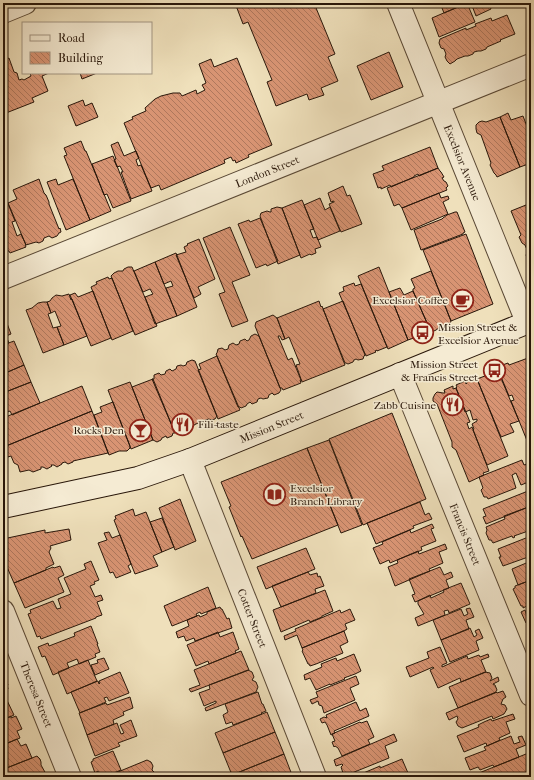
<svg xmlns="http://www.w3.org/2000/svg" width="534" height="780" font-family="'IM FELL French Canon',serif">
<defs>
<pattern id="building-back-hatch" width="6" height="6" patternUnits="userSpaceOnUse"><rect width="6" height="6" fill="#d89473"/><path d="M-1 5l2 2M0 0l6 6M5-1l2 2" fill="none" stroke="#af785d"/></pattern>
</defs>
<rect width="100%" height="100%" fill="#efe0bb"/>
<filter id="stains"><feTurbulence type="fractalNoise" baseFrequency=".005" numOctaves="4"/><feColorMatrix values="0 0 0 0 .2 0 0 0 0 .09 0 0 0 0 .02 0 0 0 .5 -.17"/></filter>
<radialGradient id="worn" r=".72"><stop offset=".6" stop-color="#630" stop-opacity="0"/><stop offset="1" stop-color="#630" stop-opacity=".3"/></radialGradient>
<path fill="url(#building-back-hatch)" stroke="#29170a" d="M235,3H314L335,54L328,57L338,81L321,88L324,95L309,100L307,94L276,106L267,82L272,80L248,22L243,24Z
M440,3H468L444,13Z
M467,3L475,22L439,37L432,18Z
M471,3H489L491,9L476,16Z
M507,15L515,34L500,40L501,41L487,47L486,49L481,51H478L474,52L473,54L468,56H465L457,59L455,61L450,64L447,61L445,57L446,54L444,49L441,48L439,43L440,39L466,28V30L476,26L475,24L491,18L492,21Z
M389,52L403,87L371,100L357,66Z
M6,57L7,59L9,58L14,72L17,73L19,80L22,79L24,80L31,76L30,73H49L42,76L48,91L32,98L34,102L6,113L3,105V59Z
M237,58L272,145L248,155L249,157L236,163L235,160L233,161L231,157L224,160L225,163L161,190L159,185L151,188L124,123L133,119L132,117L146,111L145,108L155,99L161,96L173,93H180L182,96L196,90L197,94L205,90L202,85L206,83L199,64L211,59L214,67Z
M80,73H97L82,79Z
M83,100L85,106L92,103L98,117L76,126L68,106Z
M508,113L511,120L523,116L531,137V163L520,167L500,117Z
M500,117L520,167L497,177L496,175L494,173L490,165L491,163L481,135L477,133L476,129V125L479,122L482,121L486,122Z
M81,141L85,151H86L111,211L90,220L64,156L67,155L64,148Z
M118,142L124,156L136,151L139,158L136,160L138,166L141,165L152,191L131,199L121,172H123L120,166L117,167L114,160L116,159L111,145Z
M430,147L438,168L419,176L418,174L414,176V177L391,187L390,185L381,189V187L378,188L373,174L384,170L382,166Z
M113,156L131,201L113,208L107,194L104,195L92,164Z
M438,168L440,171L441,172L444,177L442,178L444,181L446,182L448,186L446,188L447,190L402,208L399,204L394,206L387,188Z
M39,179L44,193L46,195L49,202V204L59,229L60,228L61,232L59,233L57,236L52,238L49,236L44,238L43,241L39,243L36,242L26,245L8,203L17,199L13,190Z
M56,179L58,185L73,179L90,220L66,230L47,182Z
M343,186L347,196L350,195L362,224L341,232L329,204L334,202V201L331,202L328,193Z
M439,193L441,198L448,196L449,199L443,202L448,214L411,230L402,208Z
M5,196L15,221L12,222L17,236L21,234L26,245H25L26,247L10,253L9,251H8L3,238V197Z
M320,198L325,210L330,207L340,231L318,240L304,205Z
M302,200L314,229L310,230L313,238L317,237L321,247L315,249L316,253L311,255L310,254L301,258L282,208Z
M531,203V262L529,261L526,255L528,252L525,245L522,243L519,237L521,235L511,211Z
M277,207L282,208L300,255L278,264L260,216L261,213L267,211L270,212H271V209Z
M455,212H457L465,232L463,233V234L421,250L414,230L442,219L443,218L447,215Z
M260,218L278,261L267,266L266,264L256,268L238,224L249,220L250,222Z
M230,227L250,275L232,282L248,321L232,327L219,294L225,292L203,238Z
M466,234L493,304L451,321L423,250Z
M199,239L215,279L198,287L201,294L194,298L176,255L186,252L184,247L188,245L187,244Z
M176,253L197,307L177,316L166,288L173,286L171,281L164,284L155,262Z
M155,262L177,316L155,324L145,297L153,294L150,289L143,292L134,271Z
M128,267H132L157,326L135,335L111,276L114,273L118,271H123L124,269Z
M379,267L408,340L388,349L358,276Z
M431,271L451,321L449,325L443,327L441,326L439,327L438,329L432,332H431L413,291V289L415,288L411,279Z
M108,277L109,279L112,278L133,331L112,340L91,287L97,284L96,282Z
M354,283L355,286L361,284L387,347L377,351V350L375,351L376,352L366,356L339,293L344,291L343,287Z
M400,288L404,295L413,291L431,332L408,340L389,292Z
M93,291L111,338L91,346L70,295L75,293L78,297Z
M69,294L71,300L72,299L87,336L64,345L57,327L61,326L55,311L51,313L47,302L50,301L52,298L56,295L62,296Z
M319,301L321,307L322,306L345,365L302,382L296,365L300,364L289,337L285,339L277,318Z
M343,301L365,355L364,356L363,359L358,360L356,359L354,360L353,362L348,364L346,363H345L323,309Z
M43,302H47L51,313L48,314L53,328L57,327L64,345L43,353L26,310L32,308L38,303Z
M273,315L277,318L285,339L282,340L280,336H278L288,360L292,358L301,380H300L301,383L283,390L282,388H280L255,326L256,322Z
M5,318L11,334L6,336L9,343L3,345V319Z
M255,334L259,336L281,390L279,393L274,395L272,393L269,395L268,398L263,399L261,398L258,399L257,402L252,404L250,402L247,404L246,406L241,408L240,407H238L216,354L217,353L218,349L222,348L225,350L228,349L229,345L233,343L236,345L239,344L240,341L245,339L247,341L249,340L251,336Z
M14,341L24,365L3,374V345Z
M531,353V447L530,448L511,401L514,400L512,395L509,396L497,367L508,363L509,365L528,358L527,355Z
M217,356L240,410L218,419L198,370L201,369L199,364Z
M192,360L195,361L217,416L215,419L211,420L209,419L205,420L204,423L200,425L198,423L194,425L193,427L189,429L187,428L183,429L182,432L178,433L176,432L175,433L152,379H154V375L159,373L161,375L165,374L166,371L170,369L172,371L176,369L177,366L181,365L183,366L186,365L187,362Z
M24,365L31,382L3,393V374Z
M498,371L519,421L510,424L514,432L501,437L477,379Z
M475,377L476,379H477L508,456L487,465L473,430L474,429L472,424L477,421V419L473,420L470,410L465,412L456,388L457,387L456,385L465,381L466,384L467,383L466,381Z
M153,379L175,433H173L172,436L167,438L166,436L162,438L161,440L157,442L153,440L132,387Z
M31,382L40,403L12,415L10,411L3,414V393Z
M130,382L153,440L131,449L108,390Z
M82,386L92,411L6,446L3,438V418Z
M453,386V389L456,388L470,422L467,423L469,429L472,427L489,471L483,473L484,475L469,482L456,450L452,447V442L437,404L433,401V398L435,394L437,392L443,393H445L444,390Z
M113,402L130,446V448L127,451H119L109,455L94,415L102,412L100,407Z
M92,411L108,453L73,461V462L68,464L65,462L62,463V464L57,467L54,465H51L52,466L47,469L43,467H41V469L33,472L29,470L20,472L18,465L14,463L11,456L8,457L5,449L6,446Z
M392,413L426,499L363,525L329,439Z
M329,440L362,525L341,533L307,448Z
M307,448L338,525L252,559L242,536L241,537L229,507L231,506L221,482Z
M531,457V481L521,485L516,473L512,475L516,488L488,499L487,497H484L481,490L483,488L479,477L522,460L524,465L529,463L527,458Z
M528,491L531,499V506L486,524L483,517L486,516L483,509Z
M180,499L196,541L175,550L159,508Z
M420,502L425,515L429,513L432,519L413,526L414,528L376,544L367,523Z
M531,506V530L514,536L515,537L513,538L512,536L493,543L491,540H489L486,533L487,530L486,527L505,519L504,516Z
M133,509L135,516L146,512L162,552L153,556L158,566L135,574L114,520L116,519L115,516Z
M162,518L174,547L162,552L150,522Z
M432,524L434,528L431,529L436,541L421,547L422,550L397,560L390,563L389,560L380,564L373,548L383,544L382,542L410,530L411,533Z
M69,529L71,540L50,546L51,548L49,552L54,564L46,568V570L14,583L3,558V539L45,530V533Z
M109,532L112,538L120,535L131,564L128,566L131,572L116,578L113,572L110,573L98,543L107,540L104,533Z
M531,536V556L503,566L499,557H501L498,549Z
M445,544L447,549L439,552L443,563L429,569L430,571L395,586L388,567L398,563L397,560L418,551L419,554Z
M306,548L315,569L266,589L257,567Z
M91,561L99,580L94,582L95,584L90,586L95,597L101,595L103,600L97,602L102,615L96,617V618L41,639L40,636L37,637L28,614L31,613L30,610L53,601L57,609L61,608L58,599L71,594L64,578L86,569L84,564Z
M531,561V580L518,585L512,569Z
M60,566L64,575L58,578L64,592L25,608L14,583L53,567L54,568Z
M440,567L444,575L451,572L453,577L446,580L449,588L415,602L412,595L415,594L409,579Z
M308,572L310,575L317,573L318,577L320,576L324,586L315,589L316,593L281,607L272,586Z
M531,580V604L523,608V606H521L513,589L515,588V586Z
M461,583L470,604L449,613L448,610L444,611L445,615L418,626L415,618L424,614L418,604V601L430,595L431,598L444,592L443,590Z
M208,587L216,608L201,614L200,612L196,614L197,616L172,626L164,606Z
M325,590L333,611L322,616V617L310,622L309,620L281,632L273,610Z
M220,607L221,609H222L227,619L229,618L232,628L195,641L194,638L186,641L184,636L178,638L176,632L189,626L187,620L199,615L200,617L207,614V612Z
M470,608L474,617L466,620L469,629L441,640L433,620L461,609L464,616L468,614L466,609Z
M350,609L355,620L345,624L347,629L344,631L302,648L297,635L285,640L284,636L296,631L295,629L340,610L341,613Z
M525,610L527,617L531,615V621L526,623L521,612Z
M91,626L98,644H97L100,652L95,654L96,657L79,664L77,659L67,663L69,668L53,675L45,656L42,657L38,647L48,643L49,646L75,636L74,633Z
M470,628L474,637L477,635L475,631L479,629L483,638L476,641L479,650L450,662L441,640Z
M344,631L348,642L340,646L343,653L316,664L310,666L309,664H308L302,651L303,650L302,648Z
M218,632L220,637L233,632L239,649L235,651L236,653L209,664L208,661L196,666L187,645Z
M440,647L447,663L442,665V667L467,656L468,659L479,655L480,657L488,654L489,657L481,660L486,672L461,682L460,678L438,688L430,670L434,668L433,667L410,677L406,667L429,658L427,652Z
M241,651L249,670L191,692L189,689L200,685L194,670Z
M354,654L361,671L355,674L344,678L345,679L330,685V684L316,690L310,678L305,680L304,675L322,667L321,664L336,658L337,661Z
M104,658L109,669L95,675L91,665L98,663L97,660Z
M88,660L97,681L67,694L58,672Z
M248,670L252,672L254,677L252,680L256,682L258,687L256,692L206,711L205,708L216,703V701L204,706L199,693L210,689L209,685Z
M120,672L129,693L109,701L107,697L104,698L106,702L80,713L71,692L98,681L99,684L100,683L99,681Z
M485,672L490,673L492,678L490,681L498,677L499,681L493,684L495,685L497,690L495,693L458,708L449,687Z
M3,673L8,685H7L8,689L3,692Z
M356,676L359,684L350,688L355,700L324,713L322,706L319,705L318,701L312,704L310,700L318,697L316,692Z
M503,691L506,697L503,699L501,704L505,705L507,709L504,714L493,719L492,716L462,728L458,726L456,722L458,719L457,716L449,720L446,713L496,692L497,693Z
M258,692L262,704H263L266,711L261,713L262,714L233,725L232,722L226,724L223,715L228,712L225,704Z
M4,694L14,715L3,720V695Z
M130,697L133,708L123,712L124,715L113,720L114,724L87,735L79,713L106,703L107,705Z
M356,702L360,711L366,708L369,716L334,731L335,733L331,735L327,725L325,722L322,723L320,719L324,717L327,718L326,715Z
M267,712L275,732L223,753L215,733Z
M513,714L515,719L506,722L510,733L499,738L500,740L487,746L486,743L464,752L457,736L479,727L478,725L484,722L491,719L492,721Z
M11,716V718L16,716L22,729L17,731L20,738L3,745V720Z
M131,720L137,736L118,743L120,746L95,756L87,735L117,723L121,734L124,733L120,725Z
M367,721L374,737L368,740L370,744L342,756L338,748L335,746L334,747L332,742L335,741L332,734L360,722L361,723Z
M275,732L284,754L232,775L223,753Z
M394,734L397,741L385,746L389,758L347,775L343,773L341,767L343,765L342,764L336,766L334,760Z
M511,736L514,744L520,742L518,737L522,736L526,745L516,749L519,757L494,767L493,765L480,770L478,767L470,770L465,758L486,750L484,747Z
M17,739L21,746L26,744L32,758L4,769L3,767V745Z
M113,751L121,770L104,777H100L98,771L95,773L91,762L93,761V759Z
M284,754L292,775L288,777H227Z
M526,754L531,757V777H480L479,773Z
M37,756L40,759L41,762V765L46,774V777H3V773L5,772L4,769Z
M402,759L408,773L399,777H354L380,766V768Z
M147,760L151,762L153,766L152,770L155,773L157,777H115L113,774Z"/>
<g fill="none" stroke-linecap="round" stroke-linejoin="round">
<defs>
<g id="minor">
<path id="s1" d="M398,3L527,322"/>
<path d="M3,12L25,3"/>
<path id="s2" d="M3,278L531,65"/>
<path id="s3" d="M400,374L531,695"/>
<path id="s4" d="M190,460L315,777"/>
<path id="s5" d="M3,611L70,777"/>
</g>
<g id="secondary">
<path id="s6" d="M3,507L138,478L190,460L531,321"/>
</g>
</defs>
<use href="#minor" stroke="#5a4936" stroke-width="24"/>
<use href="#secondary" stroke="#29170a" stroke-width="24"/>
<use href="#minor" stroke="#f5ebd3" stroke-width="22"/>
<use href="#secondary" stroke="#f5ebd3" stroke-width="22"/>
</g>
<defs>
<symbol id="cafe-ring" viewBox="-11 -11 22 22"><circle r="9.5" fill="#f5ebd3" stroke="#8f2418" stroke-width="1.5"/><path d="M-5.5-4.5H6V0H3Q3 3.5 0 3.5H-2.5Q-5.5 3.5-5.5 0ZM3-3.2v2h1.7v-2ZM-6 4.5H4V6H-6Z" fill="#8f2418"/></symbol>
<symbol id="bus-ring" viewBox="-11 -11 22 22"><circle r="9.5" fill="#f5ebd3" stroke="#8f2418" stroke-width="1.5"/><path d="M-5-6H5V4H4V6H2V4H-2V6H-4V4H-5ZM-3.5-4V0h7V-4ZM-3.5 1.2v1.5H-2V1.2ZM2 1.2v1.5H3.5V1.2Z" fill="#8f2418"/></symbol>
<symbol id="restaurant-ring" viewBox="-11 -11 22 22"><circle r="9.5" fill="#f5ebd3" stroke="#8f2418" stroke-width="1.5"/><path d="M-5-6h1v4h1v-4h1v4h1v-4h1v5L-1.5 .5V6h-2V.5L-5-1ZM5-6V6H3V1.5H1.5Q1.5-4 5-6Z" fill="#8f2418"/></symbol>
<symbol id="bar-ring" viewBox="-11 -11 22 22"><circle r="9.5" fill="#f5ebd3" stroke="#8f2418" stroke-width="1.5"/><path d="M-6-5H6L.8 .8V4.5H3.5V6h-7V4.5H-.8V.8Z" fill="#8f2418"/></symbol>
<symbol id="library-ring" viewBox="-11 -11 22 22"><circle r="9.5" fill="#f5ebd3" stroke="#8f2418" stroke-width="1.5"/><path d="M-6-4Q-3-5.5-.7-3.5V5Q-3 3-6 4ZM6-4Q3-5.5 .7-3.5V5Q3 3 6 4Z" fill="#8f2418"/></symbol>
</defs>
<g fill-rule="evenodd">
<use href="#cafe-ring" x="450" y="288" width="25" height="25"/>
<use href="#bus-ring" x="410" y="320" width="25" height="25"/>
<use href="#bus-ring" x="482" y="358" width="25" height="25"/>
<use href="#restaurant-ring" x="440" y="392" width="25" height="25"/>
<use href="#restaurant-ring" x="170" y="412" width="25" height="25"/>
<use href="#bar-ring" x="128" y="418" width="25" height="25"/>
<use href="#library-ring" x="262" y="482" width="25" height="25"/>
</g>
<g text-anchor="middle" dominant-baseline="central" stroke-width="3" stroke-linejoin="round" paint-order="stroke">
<g font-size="11" fill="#29170a" stroke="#f5ebd3">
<text stroke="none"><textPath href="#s1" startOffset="172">Excelsior Avenue</textPath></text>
<text stroke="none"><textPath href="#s2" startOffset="285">London Street</textPath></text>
<text stroke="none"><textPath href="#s6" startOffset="281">Mission Street</textPath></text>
<text stroke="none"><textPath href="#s3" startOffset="173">Francis Street</textPath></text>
<text stroke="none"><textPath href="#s4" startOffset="170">Cotter Street</textPath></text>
<text stroke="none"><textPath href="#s5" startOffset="90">Theresa Street</textPath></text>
</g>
<g font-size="11" fill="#29170a" stroke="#f5ebd3" text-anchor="end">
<text x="448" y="300">Excelsior Coffee</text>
<text x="438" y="327" text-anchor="start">Mission Street &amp;<tspan x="438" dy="13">Excelsior Avenue</tspan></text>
<text x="478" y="364">Mission Street<tspan x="478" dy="13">&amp; Francis Street</tspan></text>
<text x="436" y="405">Zabb Cuisine</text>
<text x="198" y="424" text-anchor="start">Fili-taste</text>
<text x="124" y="430">Rocks Den</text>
<text x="290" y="488" text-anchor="start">Excelsior<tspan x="290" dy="13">Branch Library</tspan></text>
</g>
</g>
<rect width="534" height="780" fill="none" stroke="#efe0bb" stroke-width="16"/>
<rect x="4" y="4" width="526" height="772" fill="none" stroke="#29170a" stroke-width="2"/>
<rect x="8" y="8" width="518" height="764" fill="none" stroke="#29170a"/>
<rect x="22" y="22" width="130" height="52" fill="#f5ebd3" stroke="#a39683"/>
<rect x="30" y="35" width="20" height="6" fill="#f5ebd3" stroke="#a39683"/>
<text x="58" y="42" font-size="12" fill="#29170a">Road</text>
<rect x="30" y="52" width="20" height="12" fill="url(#building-back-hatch)" stroke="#a39683"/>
<text x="58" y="62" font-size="12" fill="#29170a">Building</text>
<rect width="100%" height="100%" filter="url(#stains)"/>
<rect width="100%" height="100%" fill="url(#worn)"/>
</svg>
